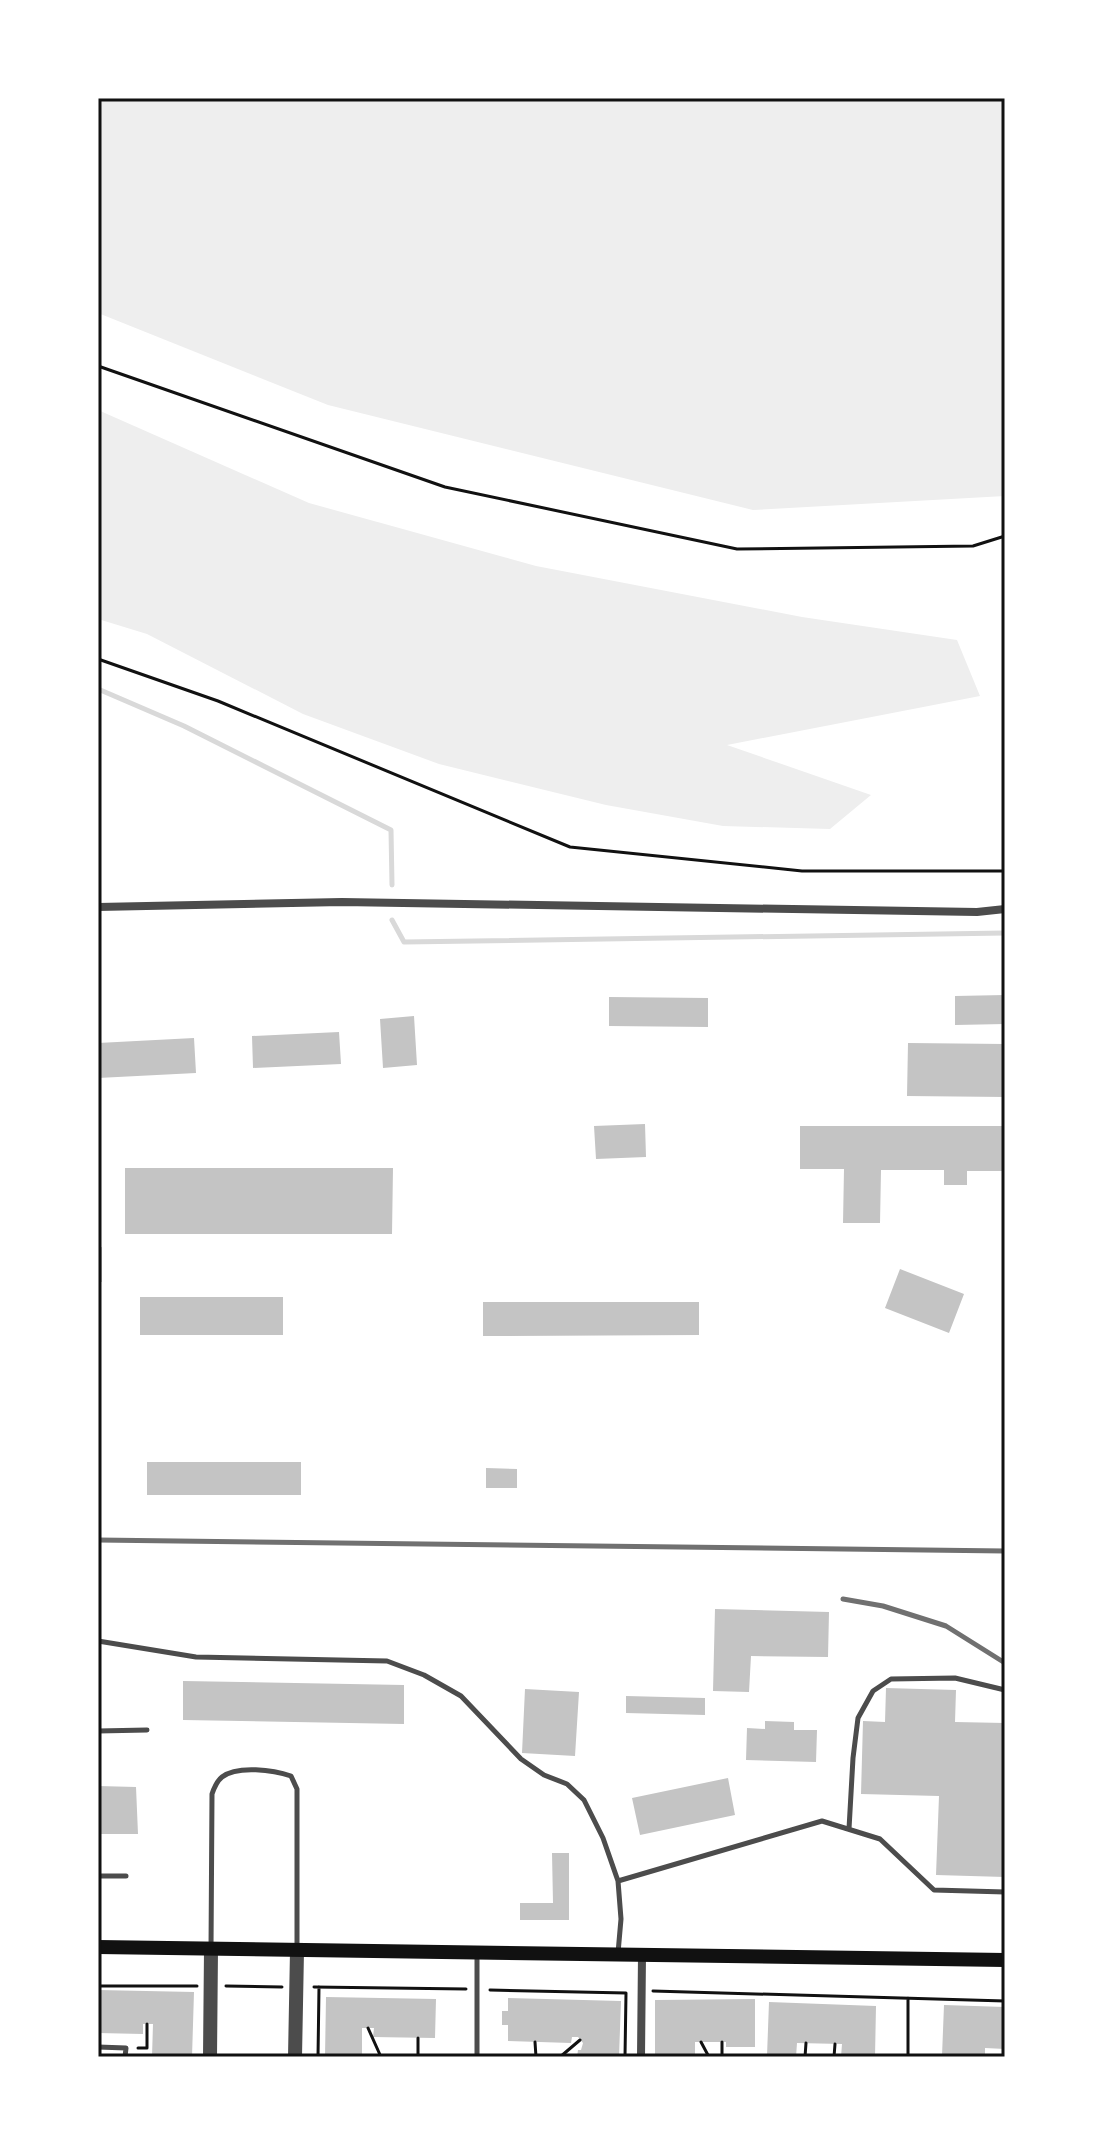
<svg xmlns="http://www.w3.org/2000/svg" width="1103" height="2155" font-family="'Times New Roman',serif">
<rect width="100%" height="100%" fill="#fff"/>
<path fill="#eee" d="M98,98H1005V496L753,510L328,405L98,313Z
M98,410L309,503L536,566L802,617L957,640L980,696L727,745L871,795L830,829L723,826L606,805L439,764L303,714L147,634L98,619Z"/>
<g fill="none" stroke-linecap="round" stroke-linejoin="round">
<path stroke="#d9d9d9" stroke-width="5" d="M98,689L184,726L391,830L392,885
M392,920L404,942L1005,933"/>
</g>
<path fill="#c4c4c4" d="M1005,995V1024L955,1025V996Z
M609,997L708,998V1027L609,1026Z
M414,1016L417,1065L383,1068L380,1019Z
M339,1032L341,1064L253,1068L252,1036Z
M194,1038L196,1073L98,1078V1043Z
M908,1043L1005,1044V1097L907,1096Z
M645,1124L646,1157L596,1159L594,1126Z
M800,1126H1005V1171H967V1185H944V1170H881L880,1223H843L844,1169H800Z
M125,1168H393L392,1234H125Z
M102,1247V1282H98V1248Z
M900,1269L964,1294L949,1333L885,1308Z
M140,1297H283V1335H140Z
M483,1302H699V1335L483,1336Z
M147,1462H301V1495H147Z
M486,1468L517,1469V1488H486Z
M715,1609L829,1612L828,1657L751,1656L749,1692L713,1691Z
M183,1681L404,1685V1724L183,1720Z
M886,1688L956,1690L955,1722L1005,1723V1877L936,1875L939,1796L861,1794L863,1721L885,1722Z
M525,1689L579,1692L575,1756L522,1753Z
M626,1696L705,1698V1715L626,1713Z
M765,1721L794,1722V1730H817L816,1762L746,1760L747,1728L765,1729Z
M728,1778L735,1815L640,1835L632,1798Z
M98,1786L136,1787L138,1834H98Z
M552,1853H569V1920H520V1903H553Z
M98,1990L194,1992L192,2057H152L153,2024H143V2034L98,2033Z
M326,1997L436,1999L435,2038L373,2037L374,2028H362V2057H325Z
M508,1998L621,2001L619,2057H577L578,2050H581L583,2043L578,2037H572L571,2043L508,2041V2025H502V2011H508Z
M755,1999V2047H726V2042H695V2057H655V2000Z
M769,2002L876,2006L875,2057H841L842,2044L797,2043L796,2057L767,2056Z
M944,2005L1005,2007V2049L985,2048V2057L942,2056Z"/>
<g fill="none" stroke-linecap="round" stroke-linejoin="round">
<path stroke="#111" stroke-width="3" d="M98,366L445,487L737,549L973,546L1005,536
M98,659L218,701L570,847L802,871H1005
M98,1986H197
M226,1986L282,1987
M314,1987L466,1989
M490,1990L626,1993L625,2057
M653,1991L1005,2001
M368,2028L381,2057
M418,2038V2057
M535,2042L536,2057
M701,2042L709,2057
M722,2042V2057
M138,2048H147V2024
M318,2057L319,1987
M560,2057L580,2040
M805,2057L806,2043
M834,2057L835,2044
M908,2057V1998"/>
<path stroke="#4c4c4c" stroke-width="5" d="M98,1641L196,1657L387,1661L424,1675L461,1696L521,1759L544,1775L567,1784L584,1800L603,1838L618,1881L621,1919L618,1953
M98,1731L147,1730
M849,1829L853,1758L858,1718L873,1691L891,1679L955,1678L1005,1690
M98,1876H126
M618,1881L822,1821L880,1839L934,1890L1005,1892
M211,1949L212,1794C214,1788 217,1781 222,1777C237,1765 274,1770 291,1776L297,1789V1947
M98,2047L126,2048L125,2057
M477,2057V1954"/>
<path stroke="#4c4c4c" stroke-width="8" d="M98,907L342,902L977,912L1005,909
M641,2057L642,1955"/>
<path stroke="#4c4c4c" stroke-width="14" d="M210,2057L211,1950
M295,2057L297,1951"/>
<path stroke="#111" stroke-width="14" d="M98,1947L1005,1960"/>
<path stroke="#707070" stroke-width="5" d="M98,1540L1005,1551
M843,1599L883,1606L946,1626L1005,1663"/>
</g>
<rect width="1103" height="2155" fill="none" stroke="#ffffff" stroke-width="200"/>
<rect x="100" y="100" width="903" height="1955" fill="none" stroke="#111" stroke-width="3"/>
</svg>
